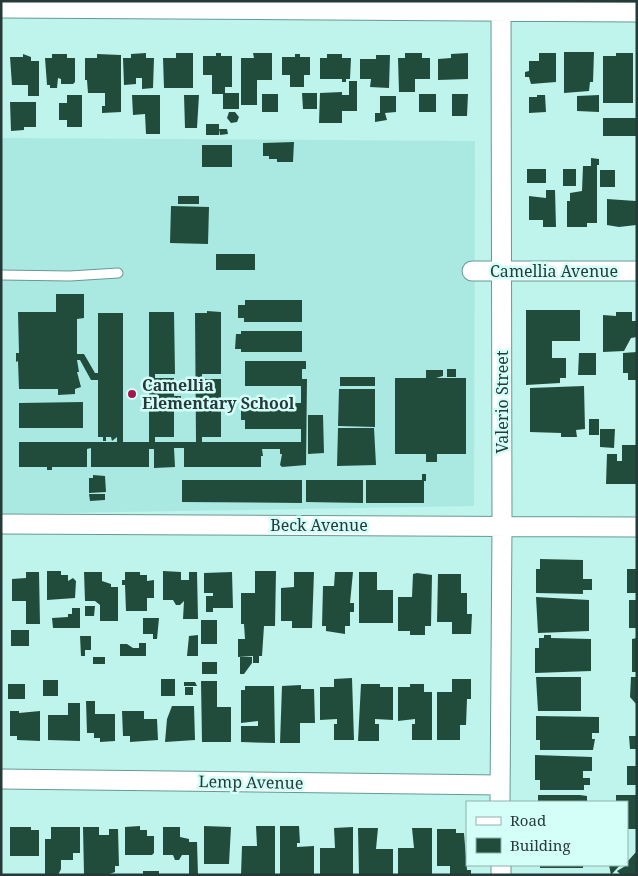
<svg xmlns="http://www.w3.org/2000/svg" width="638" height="876" font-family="'Noto Serif',serif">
<rect width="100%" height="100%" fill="#bef4ec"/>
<path fill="#aae9e2" d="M1,138L475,141L474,506L1,514Z"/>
<path fill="#214c3b" d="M564,52H594L593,82H590L589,91L564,93Z
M146,53V58H154L153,88L142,89V78H136V84L124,85L123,58H131V54Z
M176,53H193V88H164L163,58H176Z
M216,53H221V56H232V87H225V93H239V109H223V94H212V75H203V56H216Z
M253,53H272V80H257V105H241V58H254Z
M405,53H422V58H430V79H415V92H399L398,58H405Z
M468,53V79L438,80V59L451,58V54Z
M539,53H556V82L531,84L529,77H525V72L529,71V61H539Z
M616,53H633V103H603V56H616Z
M23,54L31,57V61H39V96H28V85H12L10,57H23Z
M52,54H67V58H75V82L73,84H61V79L58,78L57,88H50V85H47L45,58H52Z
M97,54L121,55V112L102,113V106H105V93H88L87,80H85V58H97Z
M295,54H300V57H310V75H304V87H290V75H282V57H295Z
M327,54H342V58H351L350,79H346V82H342V79H320V58H327Z
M376,55H390L389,88L370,87L371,79H360V59H376Z
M349,81H357V111H342V123H319L320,93L342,92V95H349Z
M302,93H317V109H303Z
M262,94H278V112H262Z
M419,94H436V112H419Z
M452,94H468L467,116H452Z
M67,95H82V127H67V120H59V103H67Z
M132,95H160V134H146L145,114L133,115Z
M184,95H199L197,128H185Z
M537,95H545L546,112L529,113V97H537Z
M599,95V112L577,111V96Z
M380,96H396V112L385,113L387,120L375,122V113H380Z
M10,102H36V127H24V130L11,131Z
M229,112H235L239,117L237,122L231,123L227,118Z
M603,118H637V136H603Z
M206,124H219V135H206Z
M219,129H227L228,134L220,135Z
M294,142L293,162H277V159H269V156H263V143Z
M202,145H232V167H202Z
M591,158L599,159V165H597V223H587V227H567V201H570V193L582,191L583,166H591Z
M527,169H546V183H527Z
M563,169H576V186H563Z
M600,170H615V187H600Z
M546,190H555L556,227H543V220H529V196L546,198Z
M178,196H199V204H178Z
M607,199L636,201V225L619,227L607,225Z
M171,206L209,207L208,244L170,243Z
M216,254H255V270H216Z
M56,294H84V318L77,319V354H84L95,373H98V313H123V442H149V312H174L175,374H155V378H174V396H181V401H174V406H181V410H174V437H155V442H196L195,313H207V311L221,312V374H202V379H221V437H202V442H301V429H245V420H241V410H245V403H301V386H245V361H306V369H302V379H307L306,465L282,467L280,465L282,454H280V449H262L263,456H261V467H184V448H174L175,467L154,468V449H149V467H91V448L87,449V467H52V470H47V467H19V442H117V437L112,441L111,437H106V441H103V437H98V380H91L80,360H77L79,372H77L81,387L75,389V394L58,395V389H19L18,361L16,362V353H19L18,312H56Z
M245,300H302V322H244V318H238V305H245Z
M526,310H580V341H552V358H566V378H560V383L526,385Z
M616,312H632V321H637V337L631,338L624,351L603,352V315L616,316Z
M241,331H302V352H241V349H235L236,334H241Z
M637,352V380H628V373H623V353Z
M579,353H596V375H578Z
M447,369H456V377H447Z
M426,370H443V376L436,378H466V454H437V462H426V454H395V378H426Z
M340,377H375V386H340Z
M584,386L585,429L576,430L577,437H561V433L530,432V388Z
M339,389H375V427L338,426Z
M83,402V428H19V403Z
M308,415H323L324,453L308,454Z
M589,419H599V435H589Z
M338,428H374L376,465L337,466Z
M600,429H615L614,448L600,447Z
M622,445H636V484H606L607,454H617V461H622Z
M422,474H426V481H424V503H366V480H422Z
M93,475L105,476L106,492L89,493V478H93Z
M182,480H302V503L182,502Z
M306,480H363V503L306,502Z
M89,494H105V500L90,501Z
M540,559L583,560V579H592V590H583V594L536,593V569H540Z
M627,569H637V593H627Z
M47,571H61V575H68V581L73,578L76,581L75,598L47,600Z
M163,571L181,572V580H189V572H197L198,619H183L184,601L180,605H176L173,600H163Z
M255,571H276L275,626H264L262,656H259V663H253V656L238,657V639H245L244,624H241V593H255Z
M26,572H39L40,624H26V601H12V579L26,578Z
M84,572H102V581L111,584V587H118V621H100V605L95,601H85Z
M125,572H140V575H147V581L154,580V598H147V611H126L125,585H122V580H125Z
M232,572L233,608H213V612H206V596H213V593H204V573Z
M294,572H314L312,628H292V621H281V588L294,587Z
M335,572H353L350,603H354V612H350V626H345V634L326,631V626H322L323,586H334Z
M359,572H377V590H393V623H359Z
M417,573L432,575L431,626H425V635H410V631H398V597H412L413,574Z
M438,574H461V593H467V614H472L471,634H452V622H437Z
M536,597L589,600V631L538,633Z
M629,600H637V628H629Z
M85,606H95L94,616H85Z
M72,608H80V628H53L52,618L68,617V614H72Z
M143,618H159L157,639H153V634H143Z
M201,620H217V644H201Z
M11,630H29V646H11Z
M198,635V656H187L189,636Z
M544,635H551V638L591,639V671L535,673V648H539V638H544Z
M80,636H91V650H85V656H81Z
M637,638V672H632V639Z
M139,643H146V656H120V644H127L133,648H139Z
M93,657H105V664H93Z
M240,657H252V663L244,674H240Z
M202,662H217V674H202Z
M536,677H581V711H538Z
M631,677H637V705L630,697Z
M352,678L354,740H334V724H337V719L320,720V687H334V679Z
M161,679H175V696H161Z
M452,679H471V699H467L466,725H460V740H437V692H452Z
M43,680H58V696H43Z
M201,681H217V707H231V742H202Z
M184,682H195L197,686H184Z
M8,684H25V699H8Z
M361,684H380V687H393V720L375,719V724H379V741H358Z
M410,684H424V692H432V740H412V724H415V719L398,721V687H410Z
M301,685V689H314L315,723H300V743H280L282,686Z
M245,686H274L275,743L241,742V726H258V721L241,723V690H245Z
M185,687H193V695H185Z
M86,701H95V714H115V741L100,742V738H94V733H87Z
M68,703H80V741L48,740V715H68Z
M172,706H194L195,740L165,742L167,719Z
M10,711H19V713L40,711V741L17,740V736H10Z
M122,711H144V719H157L158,740L130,742V736H123Z
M536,716L599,717V733H592V739H595L593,750H540V740H536Z
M629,736H637V749H630Z
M535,755L592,757V771H583V778H590V785H584V790H540V780H535Z
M627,766H637V785H627Z
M538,795H580L587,796V802H538Z
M616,795H637V829H627V802H616Z
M140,826V830H147V836H154V853L152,855H125V827Z
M204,826L231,827L229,864H204Z
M256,826H275V875H241L242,846H257Z
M280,826H299L300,843H297V847L314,846V875H280Z
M10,827H31V830H39V856H10Z
M51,827H80V853H73V860H61V869L58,875H45V839H51Z
M83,827H99V835H109V829H118L119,866H115V872L107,875L84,874Z
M163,827H180V837L189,839V842H197L198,875H189V855H182L179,860H175L173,855H163Z
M353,827V875H320V848H335L334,828Z
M358,828H378L376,849H393V875H359Z
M412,828H432V875H398V848H414Z
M437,829H456V833H464L467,870H471V875H450V866H437Z
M637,851V875H621L617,871L627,865V862Z
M540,865H583V868H540Z
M609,865H620L611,875Z
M143,871H159V875H143Z"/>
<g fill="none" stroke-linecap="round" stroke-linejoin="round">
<defs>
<path id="lane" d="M1,275L70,276L118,273"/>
<path id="street" d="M1,8L637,12
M472,271H637
M1,524L637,527
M1,779L500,785
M500,802L502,526L501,1
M501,865V875"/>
</defs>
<use href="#lane" stroke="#669993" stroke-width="11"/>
<use href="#street" stroke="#669993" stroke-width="21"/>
<use href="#lane" stroke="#fff" stroke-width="9"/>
<use href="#street" stroke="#fff" stroke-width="19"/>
</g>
<circle fill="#a8154e" stroke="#d4fff8" stroke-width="2" cx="132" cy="394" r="5"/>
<g text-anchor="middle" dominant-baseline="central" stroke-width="5" stroke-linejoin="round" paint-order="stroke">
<g font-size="16" fill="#263b39" stroke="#d4fff8">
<text x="554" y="271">Camellia Avenue</text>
<text transform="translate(502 402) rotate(-90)">Valerio Street</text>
<text x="319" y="525">Beck Avenue</text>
<text transform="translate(251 782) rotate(1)">Lemp Avenue</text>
</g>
<g font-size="16" font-weight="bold" fill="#263b39" stroke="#d4fff8" text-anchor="start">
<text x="142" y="385">Camellia<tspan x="142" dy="18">Elementary School</tspan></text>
</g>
</g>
<rect width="638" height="876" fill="none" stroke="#263b39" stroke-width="5"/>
<rect x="466" y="801" width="162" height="65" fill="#d4fff8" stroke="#8eb1ac"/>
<rect x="476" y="817" width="25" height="8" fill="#ffffff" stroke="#8eb1ac"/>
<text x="510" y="826" font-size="15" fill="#263b39">Road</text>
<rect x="476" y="838" width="25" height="15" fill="#214c3b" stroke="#8eb1ac"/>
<text x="510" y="851" font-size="15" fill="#263b39">Building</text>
</svg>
